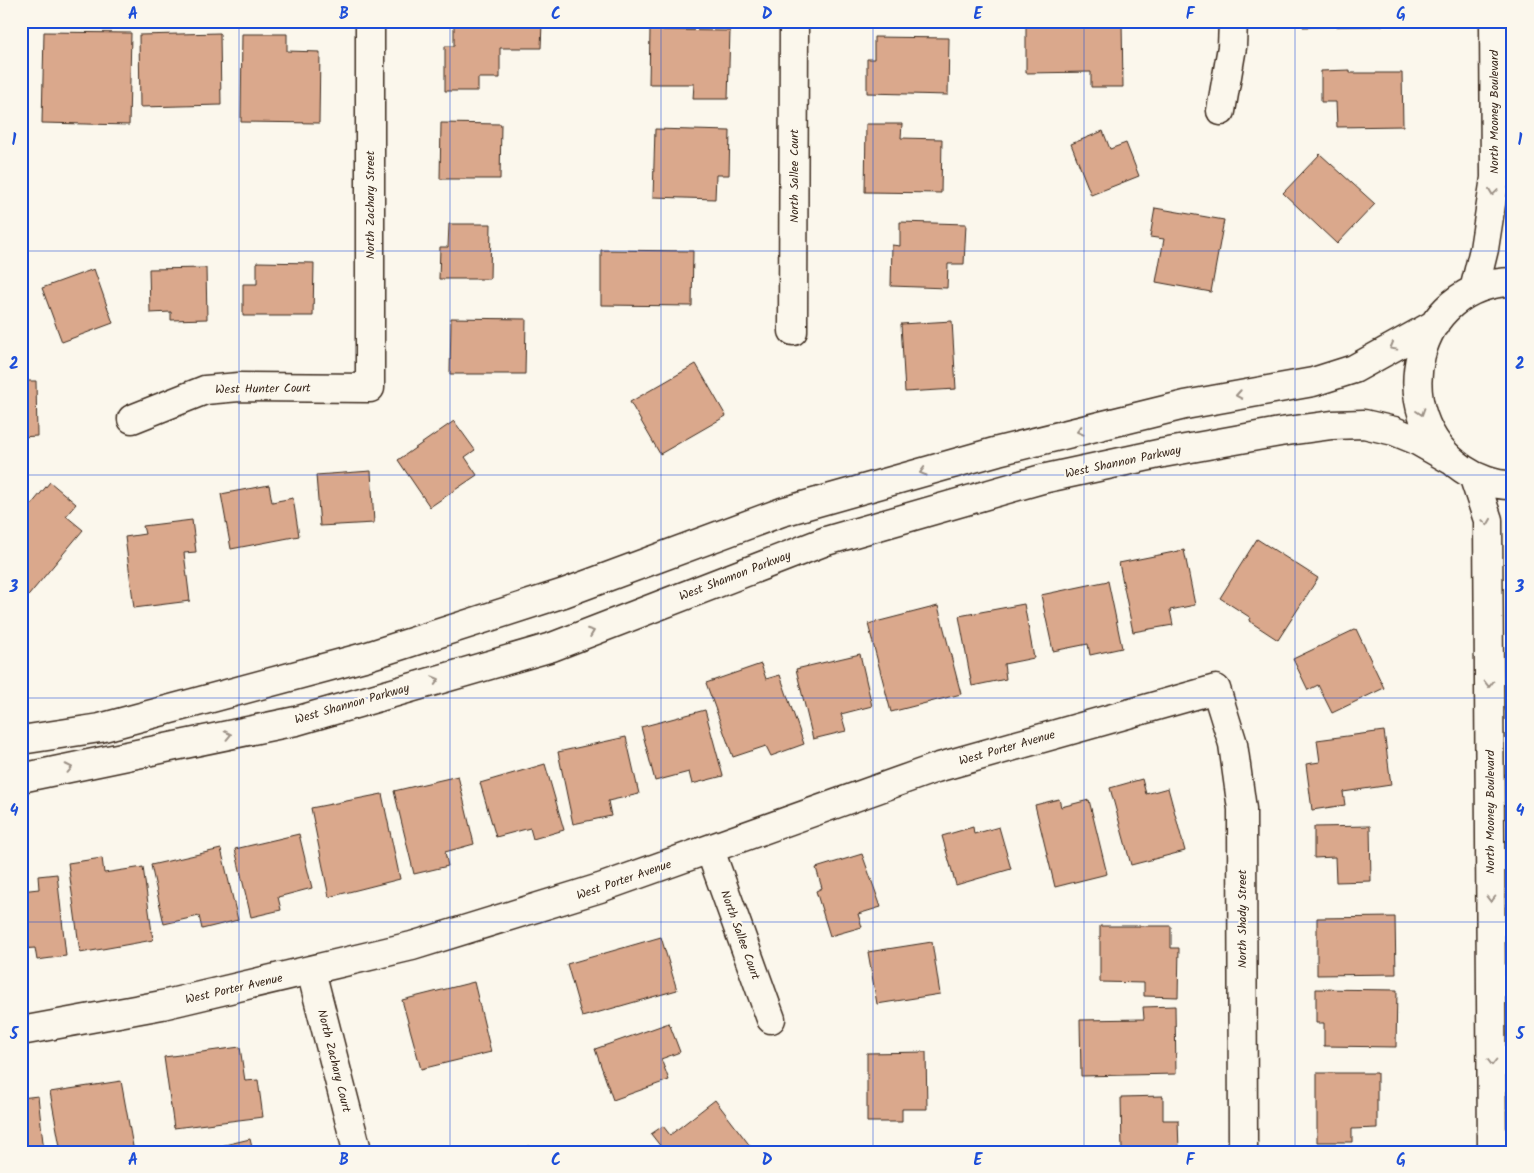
<svg xmlns="http://www.w3.org/2000/svg" width="1534" height="1173" font-family="Kalam,sans-serif">
<rect width="100%" height="100%" fill="#fbf7ec"/>
<filter id="ink" filterUnits="userSpaceOnUse"><feTurbulence type="fractalNoise" baseFrequency=".02" numOctaves="2"/><feDisplacementMap in="SourceGraphic" scale="10" xChannelSelector="R" yChannelSelector="G"/><feConvolveMatrix kernelMatrix="1 2 1 2 8 2 1 2 1" color-interpolation-filters="sRGB"/></filter>
<g filter="url(#ink)">
<path fill="#daa88c" stroke="#3b2a1e" d="M1026,21H1122L1123,87H1091V72L1026,73Z
M1303,21H1382V26L1303,27Z
M454,22L542,23L541,48H500V78H478V91H445V46H454Z
M650,30L730,31L728,99H693L694,84H649Z
M44,32L131,33L129,125L42,123Z
M220,33L221,105L140,107L139,35Z
M242,34H287V51L320,52L319,123L241,122Z
M874,37L949,38L948,95L867,93V59H874Z
M1350,70V73H1402L1403,126L1337,127L1336,102H1321V71Z
M441,123L501,124L500,179H440Z
M866,124H902L901,138L942,139L941,193L865,192Z
M655,129L730,131L729,175H716L715,199L653,197Z
M1103,131L1110,149L1126,143L1139,176L1091,195L1071,144Z
M1320,154L1375,204L1337,244L1283,193Z
M1155,208L1224,220L1211,292L1156,282L1164,239L1150,237Z
M900,222L966,224L964,264H948L947,288L891,286L892,245L900,246Z
M449,224H491L490,279H439L440,247H448Z
M601,250L693,251L692,306L601,305Z
M257,262L314,263L313,316H243V284H257Z
M206,268L207,319L171,320V312L150,313L149,269Z
M94,269L113,323L62,342L42,288Z
M451,318L526,319L525,374H450Z
M952,321L956,389L905,392L901,324Z
M696,364L726,416L660,454L630,402Z
M21,381H36L37,436L21,437Z
M454,421L475,450L465,457L477,475L430,507L398,460Z
M371,471L374,523L320,526L316,475Z
M50,482L76,504L66,516L83,530L24,601L21,599V517Z
M269,485L272,502L293,498L299,536L231,549L221,494Z
M192,520L196,552L184,553L190,601L134,608L125,537L145,534L143,526Z
M1257,539L1318,578L1278,640L1249,621L1251,618L1220,598Z
M1184,550L1195,605L1170,610L1173,625L1133,632L1119,563Z
M1108,581L1122,648L1090,655L1088,644L1053,651L1041,595Z
M1024,604L1034,658L1004,664L1006,679L972,686L959,616Z
M938,606L961,694L891,712L868,624Z
M1356,629L1384,688L1332,713L1318,685L1308,690L1293,659Z
M860,654L872,706L841,714L846,731L813,739L796,669Z
M761,664L766,679L780,675L804,744L771,756L766,746L733,757L706,683Z
M705,710L723,776L692,784L689,772L655,781L641,727Z
M1384,731L1391,785L1343,792L1345,805L1312,810L1306,764L1320,762L1317,740Z
M626,737L639,794L608,801L611,816L573,824L558,752Z
M545,764L564,830L533,839L530,828L496,837L480,783Z
M458,776L474,844L445,852L448,866L414,874L394,791Z
M1142,779L1146,794L1168,788L1185,851L1131,865L1110,788Z
M382,794L400,879L329,897L311,808Z
M1059,799L1061,807L1089,800L1107,874L1055,887L1035,805Z
M1370,826L1371,881L1336,882L1335,857L1314,858V827Z
M973,827L974,834L999,827L1011,869L956,885L942,836Z
M299,834L312,888L278,897L281,910L251,917L235,849Z
M221,849L238,920L202,929L199,916L164,924L151,865Z
M862,854L881,907L858,914L862,927L830,936L816,891L822,888L816,868Z
M102,858L104,873L143,867L153,940L80,953L68,863Z
M57,874L66,956L37,960L35,948L21,949V891L39,889L38,876Z
M1395,917L1396,974L1317,975V918Z
M1100,926H1171V948H1179L1178,997L1144,996V983L1100,982Z
M661,937L677,990L582,1017L567,964Z
M932,942L940,994L877,1004L868,952Z
M474,982L491,1052L421,1069L402,1000Z
M1316,989L1397,990L1396,1047L1324,1046V1023H1316Z
M1175,1006L1176,1074L1081,1076L1080,1020L1144,1019L1143,1007Z
M669,1023L680,1052L661,1059L669,1080L613,1100L595,1049Z
M240,1047L245,1081L258,1080L263,1117L174,1128L164,1057Z
M926,1052L927,1109H902V1122H867V1053Z
M1317,1073H1377V1128L1352,1129V1142H1317Z
M121,1081L134,1152H61L50,1092Z
M38,1096L44,1152H21V1098Z
M1163,1096V1120H1178L1179,1151L1122,1152L1121,1097Z
M715,1100L754,1151L753,1152H665L651,1134L663,1126L670,1135Z
M250,1139L253,1152H195Z
M530,1146L531,1152H504Z"/>
<g fill="none" stroke-linecap="round" stroke-linejoin="round">
<defs>
<path id="street" d="M1221,111L1232,47L1233,21
M793,331L794,21
M132,419L205,390L239,387L370,388V21
M710,850L771,1019
M311,971L357,1150
M21,1031L162,1005L412,946L600,888L936,768L1216,689L1233,744L1242,809L1243,1152"/>
<path id="secondary" d="M1513,282C1414,283 1383,414 1463,469C1476,478 1496,486 1513,485
M1474,290L1484,249L1495,178L1494,21
M1473,475L1488,520L1492,1152
M21,740L100,728L368,656L564,593L782,512L998,451L1185,405L1313,382L1354,369L1435,324
M21,778L296,721L552,647L826,541L1042,479L1163,453L1280,432L1332,425L1364,424L1394,431L1416,440L1451,460"/>
</defs>
<use href="#street" stroke="#3b2a1e" stroke-width="31"/>
<use href="#secondary" stroke="#3b2a1e" stroke-width="31"/>
<use href="#street" stroke="#fbf7ec" stroke-width="28"/>
<use href="#secondary" stroke="#fbf7ec" stroke-width="28"/>
</g>
<defs><path id="oneway-chevron" d="M-2-3.5L2.5 0L-2 3.5" fill="none" stroke-width="1.6" stroke-linecap="round" stroke-linejoin="round" transform="scale(1.25)"/></defs>
<g stroke="#9b9085">
<use href="#oneway-chevron" transform="translate(1493 192) rotate(98)"/>
<use href="#oneway-chevron" transform="translate(1393 347) rotate(151)"/>
<use href="#oneway-chevron" transform="translate(1239 395) rotate(170)"/>
<use href="#oneway-chevron" transform="translate(1421 412) rotate(72)"/>
<use href="#oneway-chevron" transform="translate(1080 431) rotate(166)"/>
<use href="#oneway-chevron" transform="translate(923 472) rotate(164)"/>
<use href="#oneway-chevron" transform="translate(1487 522) rotate(82)"/>
<use href="#oneway-chevron" transform="translate(591 632) rotate(-21)"/>
<use href="#oneway-chevron" transform="translate(436 680) rotate(-16)"/>
<use href="#oneway-chevron" transform="translate(1489 684) rotate(90)"/>
<use href="#oneway-chevron" transform="translate(228 735) rotate(-12)"/>
<use href="#oneway-chevron" transform="translate(69 768) rotate(-12)"/>
<use href="#oneway-chevron" transform="translate(1491 899) rotate(90)"/>
<use href="#oneway-chevron" transform="translate(1492 1062) rotate(90)"/>
</g>
</g>
<path fill="none" stroke="#1d4ed8" stroke-width="1" stroke-opacity="0.55" d="M239,21V1152M450,21V1152M661,21V1152M873,21V1152M1084,21V1152M1295,21V1152M21,251H1513M21,475H1513M21,698H1513M21,922H1513"/>
<g text-anchor="middle" dominant-baseline="central" stroke-width="4.5" stroke-linejoin="round" paint-order="stroke">
<g font-size="12" fill="#3b2a1e" stroke="#fbf7ec">
<text transform="translate(1494 112) rotate(-90)">North Mooney Boulevard</text>
<text transform="translate(794 176) rotate(-90)">North Sallee Court</text>
<text transform="translate(370 205) rotate(-90)">North Zachary Street</text>
<text transform="translate(263 389) rotate(-1)">West Hunter Court</text>
<text transform="translate(1123 462) rotate(-12)">West Shannon Parkway</text>
<text transform="translate(735 576) rotate(-21)">West Shannon Parkway</text>
<text transform="translate(352 704) rotate(-16)">West Shannon Parkway</text>
<text transform="translate(1007 748) rotate(-16)">West Porter Avenue</text>
<text transform="translate(1490 812) rotate(-90)">North Mooney Boulevard</text>
<text transform="translate(624 880) rotate(-19)">West Porter Avenue</text>
<text transform="translate(1242 919) rotate(-90)">North Shady Street</text>
<text transform="translate(740 935) rotate(70)">North Sallee Court</text>
<text transform="translate(234 989) rotate(-13)">West Porter Avenue</text>
<text transform="translate(334 1061) rotate(76)">North Zachary Court</text>
</g>
</g>
<rect width="1534" height="1173" fill="none" stroke="#fbf7ec" stroke-width="55"/>
<rect x="28" y="28" width="1478" height="1118" fill="none" stroke="#1d4ed8" stroke-width="2"/>
<g font-size="16" text-anchor="middle" font-weight="bold" fill="#1d4ed8">
<text x="133" y="19">A</text>
<text x="344" y="19">B</text>
<text x="556" y="19">C</text>
<text x="767" y="19">D</text>
<text x="978" y="19">E</text>
<text x="1190" y="19">F</text>
<text x="1401" y="19">G</text>
<text x="14" y="145">1</text>
<text x="1520" y="145">1</text>
<text x="14" y="369">2</text>
<text x="1520" y="369">2</text>
<text x="14" y="592">3</text>
<text x="1520" y="592">3</text>
<text x="14" y="816">4</text>
<text x="1520" y="816">4</text>
<text x="14" y="1039">5</text>
<text x="1520" y="1039">5</text>
<text x="133" y="1165">A</text>
<text x="344" y="1165">B</text>
<text x="556" y="1165">C</text>
<text x="767" y="1165">D</text>
<text x="978" y="1165">E</text>
<text x="1190" y="1165">F</text>
<text x="1401" y="1165">G</text>
</g>
</svg>
